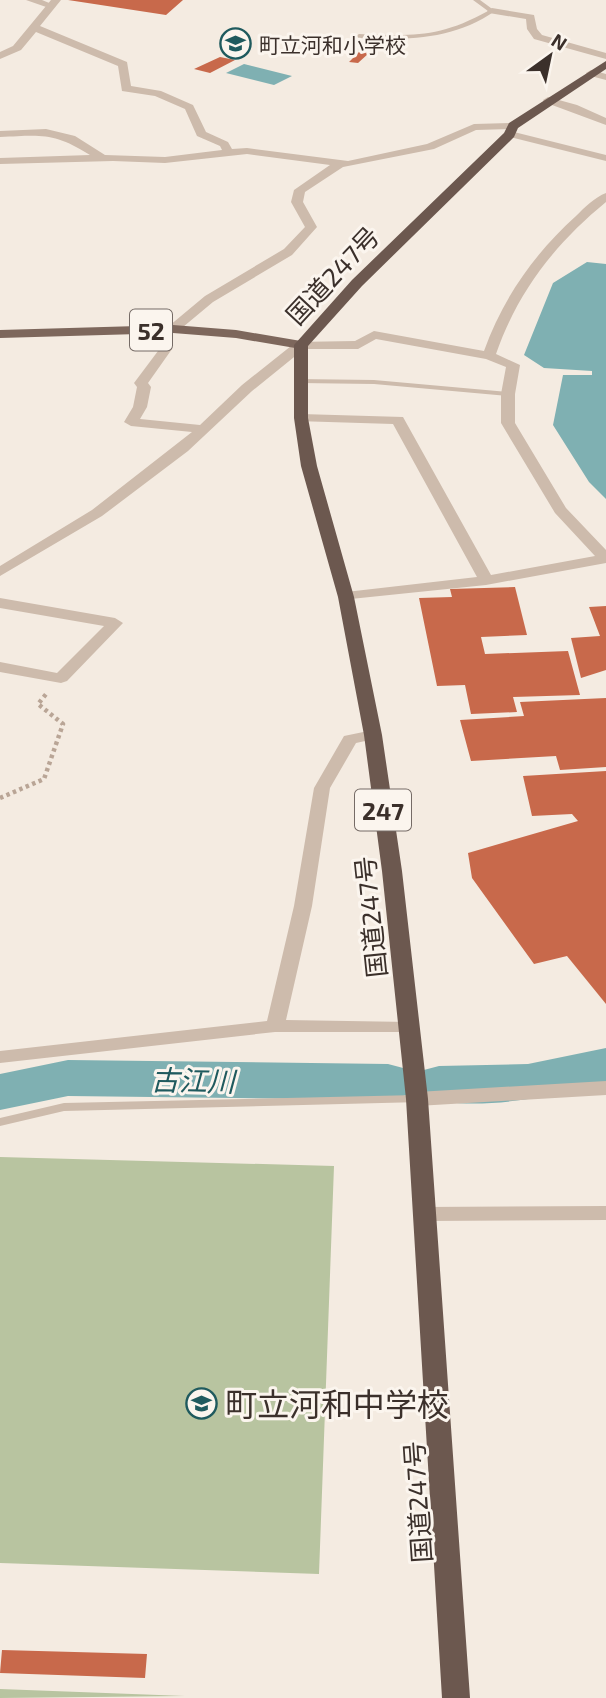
<svg xmlns="http://www.w3.org/2000/svg" width="606" height="1698" font-family="'Exo 2','Noto Sans JP',sans-serif">
<rect width="100%" height="100%" fill="#f4ebe1"/>
<path fill="#b8c4a0" d="M0,1157L334,1166L319,1574L0,1563Z
M0,1689L185,1696L0,1698Z"/>
<path fill="#7fb0b2" d="M244,64L292,76L274,85L226,73Z
M587,262L606,264V499L589,482L553,425L563,375H592V371L544,368L524,355L553,283Z"/>
<g fill="none" stroke-linecap="round" stroke-linejoin="round">
<path fill="#7fb0b2" fill-rule="evenodd" d="M606,1048V1084C549,1096 478,1113 420,1097L413,1085L407,1095L388,1100L68,1096L0,1110V1074L68,1060L388,1064L407,1069L414,1081L420,1071L439,1066L528,1064Z"/>
</g>
<path fill="#c8694b" d="M68,0H183L166,15Z
M359,52L369,53L358,63L349,62Z
M220,57L235,60L210,73L194,69Z
M515,587L527,635L481,637L485,654L568,651L580,695L513,697L517,712L471,714L465,685L437,686L419,598L452,597L450,589Z
M606,606V670L581,678L571,638L600,636L589,607Z
M606,698V767L560,770L556,756L471,761L460,720L524,716L520,702Z
M606,771V1004L567,956L534,964L472,878L468,853L578,821L572,814L532,816L523,776Z
M2,1650L147,1654L145,1678L0,1673Z"/>
<g fill="none" stroke-linecap="round" stroke-linejoin="round">
<path stroke="#b9a596" stroke-width="4.5" stroke-dasharray="3.5 3.5" stroke-linecap="butt" d="M0,798L44,779L63,724L38,704L47,693"/>
<path fill="#cdbbac" fill-rule="evenodd" d="M473,0H480L495,11C454,40 407,40 359,38L356,36L359,34C413,36 439,38 488,11Z
M297,379L374,380L508,392L512,394L508,396L374,384L300,383L296,381Z
M417,1095L421,1096L423,1099L421,1102L64,1111L0,1126V1118L64,1103Z"/>
<path fill="#cdbbac" fill-rule="evenodd" d="M51,0H61L40,26L127,62L131,86L161,91L193,105L206,132L228,142L232,149L247,148L348,161L427,144L474,124L513,123L518,126L513,129L476,130L434,149L343,167L305,192L303,202L317,227L292,255L213,302L177,332H169V326L205,296L284,249L305,227L291,202L294,190L330,165L247,154L165,163L113,161L0,164V158L90,155C54,132 41,135 0,137V131L46,129L75,136L105,155L165,157L222,150L220,146L197,136L185,109L155,96L122,91L118,66L36,32L21,50L0,59V52L13,46Z
M492,8L534,15L537,29L542,35L606,53V59L534,39L527,29L526,19L489,13L487,11Z
M591,70L606,74V80L587,75L586,73Z
M548,97L577,105L606,118V125L544,102L543,100Z
M510,131L606,155V161L506,136V132Z
M606,193V202C555,244 518,291 496,354L520,365L515,394V423L566,508L606,550V563L486,585L341,600L338,597L341,594L346,592L477,577L393,424L296,421V415L301,414L403,417L491,575L595,556L555,513L501,423V394L506,367L486,359L376,339L358,349H304L252,391L188,451L102,516L0,576V566L92,510L192,432L131,426L124,422L133,407L137,387L134,383L158,351L139,341L143,327H153L152,339L172,349L148,383L151,387L147,407L140,419L200,425L242,385L296,342L355,341L374,331L484,351C503,298 534,254 576,216C584,208 595,197 606,193Z
M0,598L115,618L123,623L67,681L61,683L0,672V662L57,673L104,626L0,608Z
M373,730L381,735L379,738L356,743L330,788L312,906L286,1020L409,1022L416,1024L419,1028L416,1032H275L0,1063V1051L267,1021L294,906L314,788L344,736Z
M606,1081V1095L417,1106L410,1104L407,1099L410,1094L417,1092Z
M606,1206V1220L423,1221L416,1219L413,1214L416,1209L423,1207Z"/>
<path fill="#cdbbac" fill-rule="evenodd" d="M26,0H42L54,5L49,8Z"/>
<path fill="#7d675c" fill-rule="evenodd" d="M173,325L236,330L301,341L307,345L301,349L236,338L173,333L0,338V330Z"/>
<path fill="#6c584f" fill-rule="evenodd" d="M606,61V69L518,128L514,137L362,286L308,346V418L317,466L354,597L382,735L402,871L428,1099L470,1698H442L406,1099L382,871L364,735L338,597L301,466L294,418V345L352,280L504,133L509,123Z"/>
</g>
<defs>
<symbol id="school-ring" viewBox="-11 -11 22 22"><circle r="9.5" fill="#fbf5ee" stroke="#1f5a5e" stroke-width="1.5"/><path d="M0-5L7-2L0 1L-7-2ZM-4 1L0 2.5L4 1V4Q0 6-4 4Z" fill="#1f5a5e"/></symbol>
</defs>
<g fill-rule="evenodd">
<use href="#school-ring" x="218" y="26" width="35" height="35"/>
<use href="#school-ring" x="184" y="1386" width="35" height="35"/>
</g>
<g text-anchor="middle" dominant-baseline="central" stroke-width="6" stroke-linejoin="round" paint-order="stroke">
<g font-size="21" fill="#3b302b" stroke="#fbf5ee" text-anchor="start">
<text x="259" y="44">町立河和小学校</text>
</g>
<g fill="#fbf5ee" stroke="#756b66" stroke-width="2">
<rect x="130" y="309.5" width="42" height="41" rx="5"/>
<rect x="355" y="789.5" width="56" height="41" rx="5"/>
</g>
<g font-size="24" font-weight="bold" fill="#3b302b">
<text x="151" y="330">52</text>
<text x="383" y="810">247</text>
</g>
<g font-size="26" fill="#3b302b" stroke="#fbf5ee">
<text transform="translate(332 275) rotate(-47)">国道247号</text>
<text transform="translate(370 917) rotate(-96)">国道247号</text>
<text transform="translate(417 1502) rotate(-94)">国道247号</text>
</g>
<g font-size="28" font-style="italic" fill="#1f5a5e" stroke="#fbf5ee">
<text transform="translate(193 1080) rotate(1)">古江川</text>
</g>
<g font-size="32" fill="#3b302b" stroke="#fbf5ee" text-anchor="start">
<text x="225" y="1403">町立河和中学校</text>
</g>
</g>
<g transform="translate(550 56) rotate(33)" stroke="#fbf5ee" stroke-width="5" paint-order="stroke">
<path d="M0-5L12 26L0 18L-12 26Z" fill="#3b302b"/>
<text y="-10" font-size="19" font-weight="bold" text-anchor="middle" fill="#3b302b">N</text>
</g>
</svg>
